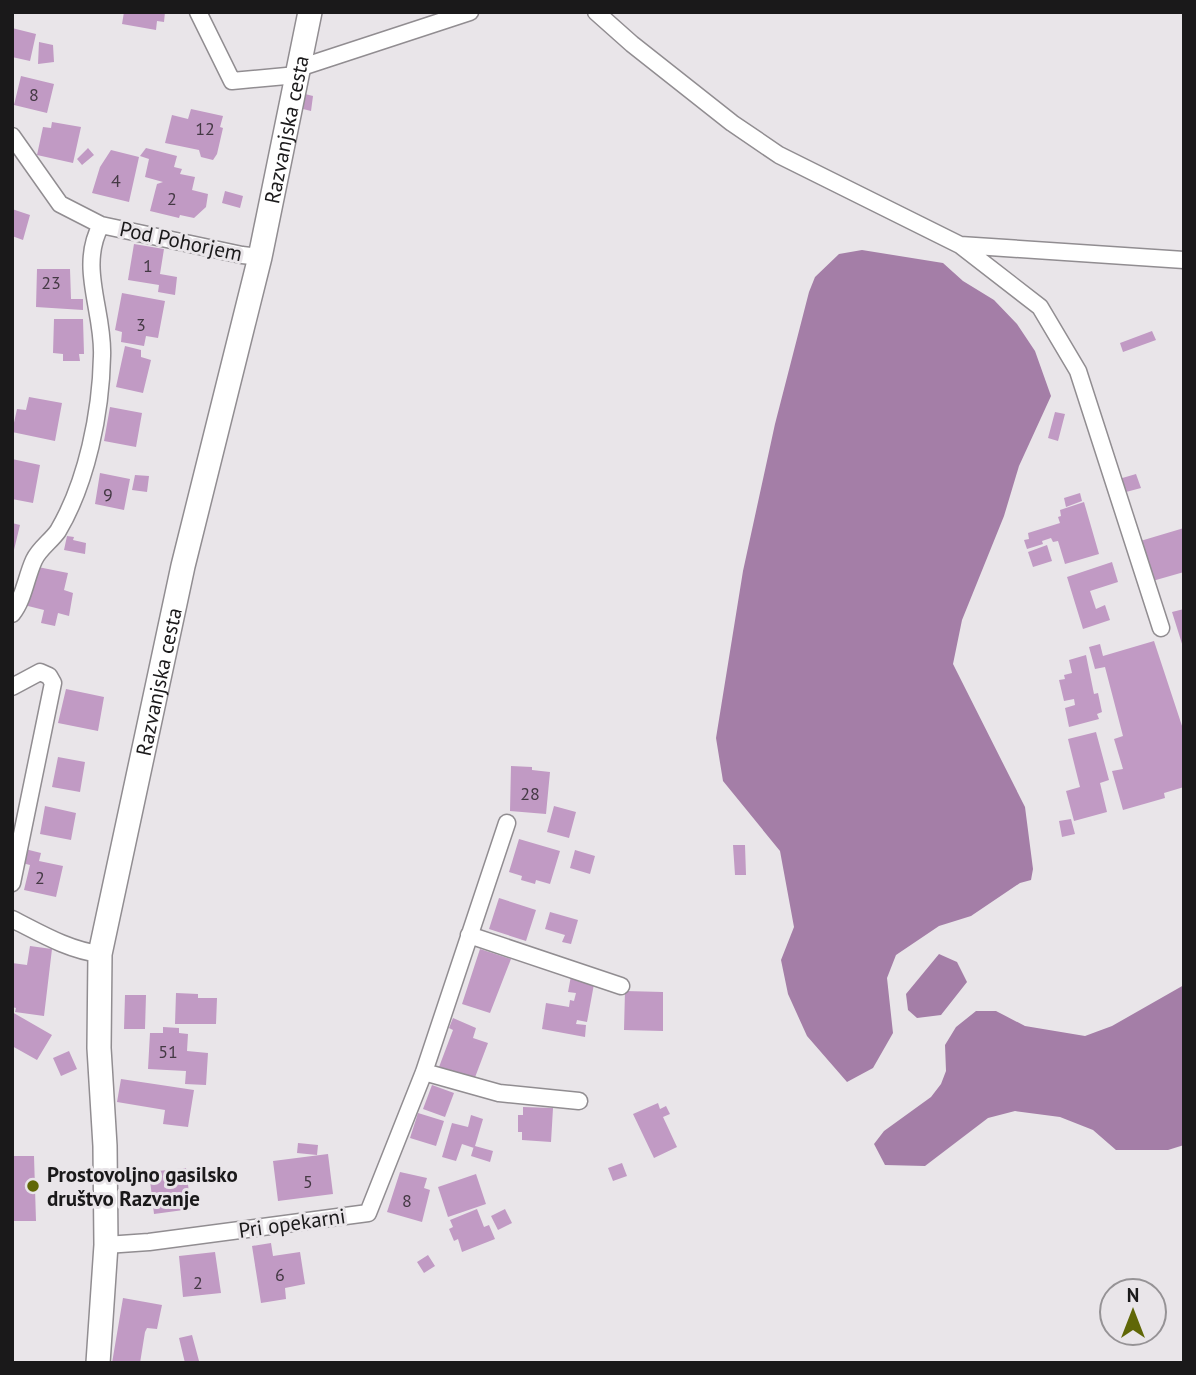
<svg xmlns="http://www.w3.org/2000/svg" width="1196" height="1375" font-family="'PT Sans',sans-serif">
<rect width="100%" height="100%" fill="#e9e5e9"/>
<path fill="#a47ea7" d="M862,250L943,263L963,281L994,300L1017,324L1035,351L1051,396L1019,466L1004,516L962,620L953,664L1025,807L1033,869L1031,880L1020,883L971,916L939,926L896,955L887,978L893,1033L873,1068L847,1082L807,1036L788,994L781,960L794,927L780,851L723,781L716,738L743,571L775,424L809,292L815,277L839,254Z
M939,954L957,962L967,982L941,1015L917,1018L908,1010L906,994Z
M1184,985V1145L1168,1150H1116L1093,1130L1060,1117L1015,1111L988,1118L925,1166L885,1165L874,1144L884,1131L931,1097L941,1084L946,1071L945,1045L956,1027L976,1011H996L1025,1026L1085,1036L1112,1026Z"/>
<path fill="#c19ac4" d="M124,12H165L164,22L157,21L156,30L122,24Z
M12,28L36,34L30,61L12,57Z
M39,42L53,45L54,62L38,64Z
M21,76L54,84L47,113L14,105Z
M305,94L313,96L311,111L303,109Z
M191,109L223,116L220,127L223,128L217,154L213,160L201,157L199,150L165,143L172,115L188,119Z
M52,122L81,127L73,163L37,155L43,127L51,128Z
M88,148L94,155L82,165L77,159Z
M146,148L177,156L174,167L182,169L180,174L195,177L192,190L208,194L206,207L194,218L180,215L179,218L150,211L157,184L163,182L145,177L149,159L140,156Z
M111,150L139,157L129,202L92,193L100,167Z
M225,191L243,196L240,208L222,203Z
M12,209L30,215L23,240L12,236Z
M134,244L164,249L160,274L177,277L175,295L158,292L159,285L128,280Z
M37,269H70L71,299H83V310L36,307Z
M122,293L165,301L158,338L146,336L144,346L121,342L122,332L115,330Z
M54,319H83L84,354H79L80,361H63V354L53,353Z
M1152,331L1156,340L1123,352L1120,343Z
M125,346L141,350V357L151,360L143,393L116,387Z
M29,397L62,403L55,441L12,432L17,409L26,410Z
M110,407L142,413L136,447L104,441Z
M1055,412L1065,414L1058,441L1048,438Z
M12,459L40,465L33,503L12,499Z
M100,473L130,479L124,510L95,504Z
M1136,474L1141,488L1126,492L1119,479Z
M135,475L149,476L147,492L132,490Z
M1080,493L1082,501L1066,507L1064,498Z
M1084,502L1099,554L1065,564L1058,541L1053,542L1051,538L1042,541L1043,544L1027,549L1024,540L1029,539L1028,533L1060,523L1058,517L1061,516L1060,510Z
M12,523L20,525L13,554H12Z
M1184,528V572L1149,582L1137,542Z
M67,536L74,537L73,540L86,543L85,554L64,550Z
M1047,545L1052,561L1033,567L1028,552Z
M1112,562L1118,582L1090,591L1096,609L1105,605L1110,620L1083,629L1067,577Z
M33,566L68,573L64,590L73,593L69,616L58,613L55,626L41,623L44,610L24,605Z
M1184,609V647H1183L1172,612Z
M1154,641L1184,732V787L1164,793L1165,798L1123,810L1112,771L1123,769L1114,739L1123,736L1105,667L1095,669L1089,647L1100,644L1103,656Z
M1086,655L1094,694L1098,693L1102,712L1097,714L1099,719L1069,727L1065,708L1075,705L1074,699L1064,701L1059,680L1065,679L1064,675L1072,673L1069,660Z
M66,689L104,697L98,731L58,723Z
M1096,732L1109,780L1100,783L1107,812L1074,821L1066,791L1080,787L1068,739Z
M58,757L85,762L80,792L52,787Z
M511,766L532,767V770L550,772L546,814L510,811Z
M45,806L76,813L71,840L40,834Z
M554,806L576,812L569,838L547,832Z
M1071,819L1075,834L1062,837L1059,821Z
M519,839L560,851L550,884L536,880L535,884L521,880L522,876L509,872Z
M733,845H745L746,875H735Z
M25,849L41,853L39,861L63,866L56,897L24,890L30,865L22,863Z
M575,850L595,856L590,874L570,868Z
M499,898L536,910L526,941L489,929Z
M550,912L578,920L571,944L562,942L565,935L545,929Z
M30,946L52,949L44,1016L15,1012L16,1008L12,1007V963L27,965Z
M480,949L511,959L490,1013L462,1004Z
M571,976L582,978V982L594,984L587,1022L577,1020L576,1024L586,1025L585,1037L542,1029L546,1003L569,1007L570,1000L574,1001L576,993L568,992Z
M625,991L663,992V1031L624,1030Z
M176,993L198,994V998H217L216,1024H175Z
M125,995H146L145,1029H124Z
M12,1012L52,1035L37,1060L12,1046Z
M453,1018L476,1028L473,1038L488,1043L474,1080L439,1067L453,1030L449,1028Z
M163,1027L179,1028V1033L188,1034L187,1051L208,1053L206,1085L185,1084L186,1071L148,1069L150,1033H163Z
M69,1051L77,1069L61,1076L53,1058Z
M121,1079L194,1090L188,1127L163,1124L165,1110L117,1102Z
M432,1085L454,1093L445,1117L423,1109Z
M658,1103L660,1109L666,1106L670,1114L663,1117L677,1147L654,1158L633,1114Z
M523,1107L553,1108L551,1142L522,1140V1132H518V1115H523Z
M418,1113L444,1121L436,1146L410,1138Z
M471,1115L483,1119L475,1146L493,1151L490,1162L471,1156L474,1146V1148L462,1144L456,1161L442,1157L452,1123L468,1127Z
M298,1143L318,1145L317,1155L297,1153Z
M328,1154L333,1194L278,1201L273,1161Z
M12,1156H34L36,1221H12Z
M622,1163L627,1176L613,1181L608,1168Z
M186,1168L191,1209L154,1214L149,1172Z
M400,1172L427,1178L424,1188L430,1190L422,1222L387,1212Z
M476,1174L486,1204L448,1217L438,1187Z
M477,1209L484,1227L489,1225L495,1239L462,1252L458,1239L454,1241L449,1229L453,1227L450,1220Z
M505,1209L512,1223L498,1230L491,1216Z
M271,1243L273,1256L300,1252L305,1284L285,1288L286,1299L261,1303L252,1246Z
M215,1252L221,1293L183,1297L179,1256Z
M428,1255L435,1266L424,1273L417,1262Z
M123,1298L162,1305L157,1329L147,1328L145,1332L140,1363H112Z
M192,1335L199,1361L185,1363L179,1338Z"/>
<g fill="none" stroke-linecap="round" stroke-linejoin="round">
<defs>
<path id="street" d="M198,12L232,81L297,75
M596,12L632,44L732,123L779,155L960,245L1040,307L1078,371L1161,628
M299,68L470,12
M12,136L60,204L101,225L242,255L260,257
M960,245L1184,260
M12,614C24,599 26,577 34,560C39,549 51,541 58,531C87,482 101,412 102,356C104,311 78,267 101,225
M12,687L40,672L49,676L53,683L12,883
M12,919C40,933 68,950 100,954
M469,935L621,986
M424,1072L499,1093L579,1101
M106,1245L149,1242L368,1213L424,1072L507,823"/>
<g id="secondary">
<path id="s1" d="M98,1363L106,1245L105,1146L99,1048L100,954L183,566L260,257L310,12"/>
</g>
</defs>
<use href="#street" stroke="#918d91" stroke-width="19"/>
<use href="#secondary" stroke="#918d91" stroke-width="26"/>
<use href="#street" stroke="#fff" stroke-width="16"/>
<use href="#secondary" stroke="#fff" stroke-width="23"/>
</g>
<circle fill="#606707" stroke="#e9e5e9" stroke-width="2.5" cx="33" cy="1186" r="7"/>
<g text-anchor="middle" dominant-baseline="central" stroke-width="6" stroke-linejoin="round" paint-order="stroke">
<g font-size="18" fill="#443944">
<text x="34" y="94">8</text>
<text x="205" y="128">12</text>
<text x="116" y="180">4</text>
<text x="172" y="198">2</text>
<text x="148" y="265">1</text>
<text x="51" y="282">23</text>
<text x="141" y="324">3</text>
<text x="108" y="494">9</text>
<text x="530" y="793">28</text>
<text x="40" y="877">2</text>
<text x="168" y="1051">51</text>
<text x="308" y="1181">5</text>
<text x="407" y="1200">8</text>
<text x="280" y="1274">6</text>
<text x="198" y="1282">2</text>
</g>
<g font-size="21" fill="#1a191a" stroke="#e9e5e9">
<text stroke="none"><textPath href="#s1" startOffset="1255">Razvanjska cesta</textPath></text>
<text transform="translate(181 241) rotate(12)">Pod Pohorjem</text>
<text stroke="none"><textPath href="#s1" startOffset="688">Razvanjska cesta</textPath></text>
<text transform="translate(292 1223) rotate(-8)">Pri opekarni</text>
</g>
<g font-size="21" font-weight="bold" fill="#1a191a" stroke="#e9e5e9" text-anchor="start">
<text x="47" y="1174">Prostovoljno gasilsko<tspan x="47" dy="24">društvo Razvanje</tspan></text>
</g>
</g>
<rect width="1196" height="1375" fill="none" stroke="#1a191a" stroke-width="28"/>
<g transform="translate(1133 1312)"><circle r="33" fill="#e9e5e9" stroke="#969396" stroke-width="2"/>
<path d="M0-5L12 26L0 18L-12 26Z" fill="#606707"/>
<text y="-10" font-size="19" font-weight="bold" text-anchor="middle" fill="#1a191a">N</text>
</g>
</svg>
